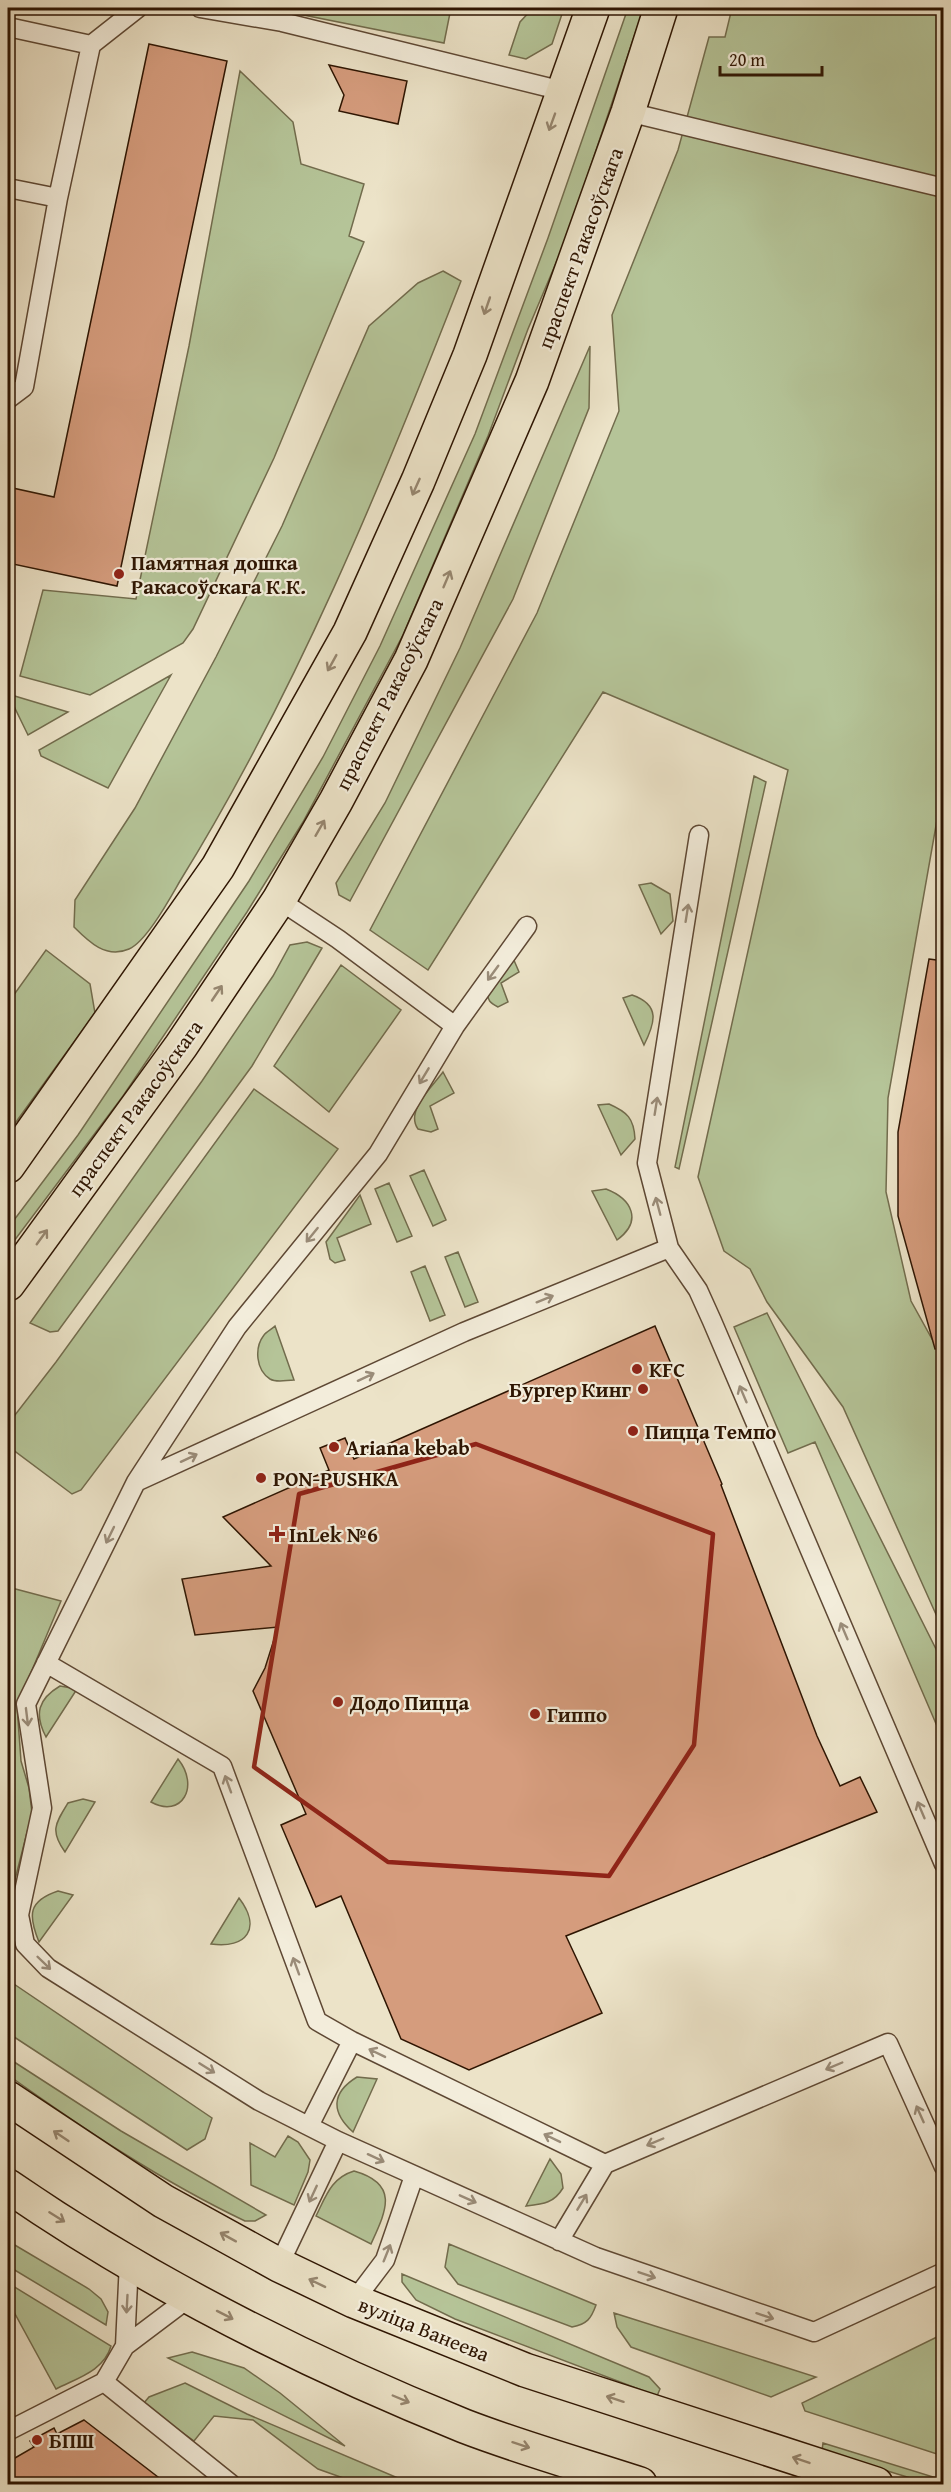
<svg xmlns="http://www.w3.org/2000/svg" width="951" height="2492" font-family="'Gentium Book Plus',serif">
<rect width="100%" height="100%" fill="#ece3c8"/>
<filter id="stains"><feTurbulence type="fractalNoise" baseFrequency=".00333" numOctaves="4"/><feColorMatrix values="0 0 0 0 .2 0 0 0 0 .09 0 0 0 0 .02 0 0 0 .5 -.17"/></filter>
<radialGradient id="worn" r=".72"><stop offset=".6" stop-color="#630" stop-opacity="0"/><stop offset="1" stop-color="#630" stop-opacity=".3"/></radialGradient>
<path fill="#b5c498" stroke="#726c4d" stroke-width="1.5" d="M268,8H451L444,43Z
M533,8H564L552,44L526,59L509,55L520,22Z
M628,8L642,13L567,237L528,329L488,436L403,635L303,822L247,912L123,1096L8,1249V1228L78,1135L249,881L323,757L380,646L475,434L548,238Z
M732,8H943V786L888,1098L886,1192L911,1301L943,1359V1630L843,1407L767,1302L750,1269L724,1251L698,1177L788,770L603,692L428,970L370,930L537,613L619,411L612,315L678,150L709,37H725Z
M240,71L293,122L301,164L364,184L349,236L364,242L274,458L193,629L183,643L90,695L20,676L43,590L136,599L189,346Z
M443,271L461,281C382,484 295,695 180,881C170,898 147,941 129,949C106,959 89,942 74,927L75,900L135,808L216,657L282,526L369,326L418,283Z
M590,346L589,408L513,599L350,901L339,895L336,883L385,803L460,648Z
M171,675L108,788L41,756L39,750Z
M8,694L68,712L28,735Z
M754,776L766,782L679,1169L675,1167Z
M651,883L670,894L673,921L661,934L639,885Z
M307,942L322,948L252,1066L58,1331L50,1332L30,1323L202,1081L273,976L290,945Z
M46,950L90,984L95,1013L8,1133V1003Z
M510,951L519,972L501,983L508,1002L498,1007C490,1003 487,1000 488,992Z
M341,965L401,1010L329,1112L274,1066Z
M632,995C661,1005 655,1023 644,1045L623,998Z
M443,1072L454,1093L430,1106L438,1129L431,1132L418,1129C405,1111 432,1087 443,1072Z
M254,1089L338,1149L81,1490L72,1494L8,1446V1424L56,1362Z
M609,1104C627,1112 634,1118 635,1139L621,1155L598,1105Z
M424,1170L446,1220L433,1226L410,1176Z
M389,1183L412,1236L397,1242L375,1189Z
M606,1189C632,1199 643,1221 617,1240L592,1191Z
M360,1195L371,1224L337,1238L345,1260L335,1263L330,1259L326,1242Z
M458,1252L478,1302L465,1307L445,1257Z
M425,1266L445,1315L430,1321L411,1272Z
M767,1313L943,1663V1740L815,1442L788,1453L734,1327Z
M275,1326L294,1380C286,1380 277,1383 270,1379C256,1370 254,1348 264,1335C266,1332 272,1329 275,1326Z
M8,1587L61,1601L17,1706L21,1761L29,1788L32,1813L8,1907Z
M60,1686L77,1689L46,1737C34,1714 38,1699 60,1686Z
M178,1759C200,1786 182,1819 151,1802Z
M83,1799L95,1802L65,1852C50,1831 55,1824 68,1803Z
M58,1891L73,1895L39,1942C28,1915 28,1901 58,1891Z
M239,1898C262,1928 247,1949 211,1944Z
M8,1980L212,2118L205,2139L187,2150L8,2033Z
M8,2058L121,2131L266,2215L255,2221H245C161,2181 84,2129 8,2075Z
M357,2077L377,2079L353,2132C331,2112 331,2093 357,2077Z
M288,2136L298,2142L310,2160L308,2172L294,2205L251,2185L250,2143L275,2157Z
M550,2159L561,2174L563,2188C554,2203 544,2204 526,2206Z
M354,2171C400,2184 386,2211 371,2244L316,2216C326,2196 331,2178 354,2171Z
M8,2241L89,2289L101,2299L108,2312L106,2325L8,2266Z
M449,2244L596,2305C591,2319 587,2324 572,2327L458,2284L445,2267Z
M402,2274L649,2377L660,2389L657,2396L455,2319L416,2300L402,2282Z
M8,2283L111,2346C104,2371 77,2378 56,2389L8,2301Z
M614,2313L816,2377L771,2397L631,2347L617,2327Z
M943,2334V2456L805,2411L802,2403Z
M192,2352L244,2368L280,2393L345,2446L168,2358Z
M185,2383L247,2414L412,2484H360L318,2469L253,2420L214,2416L194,2441L143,2404L149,2397Z
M823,2443L943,2480V2484H930L822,2451Z"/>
<path fill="#d59c7d" stroke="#2e1502" stroke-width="1.5" d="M149,44L227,61L117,586L8,563V487L54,497Z
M329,65L407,81L398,124L339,111L344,95Z
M929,959L944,961V1348L935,1349L898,1216V1132Z
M655,1326L722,1484L721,1485L817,1736L840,1786L860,1777L877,1812L566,1936L602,2013L469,2070L401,2039L341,1896L316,1907L281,1825L306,1814L253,1691L265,1668L278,1627L195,1635L182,1579L271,1566L223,1517L329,1470L320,1448L345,1438L354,1459Z
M84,2420L167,2484H8V2462L34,2447L30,2441L54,2428L57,2434Z"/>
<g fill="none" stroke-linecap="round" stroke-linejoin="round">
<defs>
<path id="service" d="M200,8L282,22L563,91
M8,27L91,45L138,8
M628,112L944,188
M8,188L58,198
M8,399L24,387L58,198L91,45
M699,835L647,1163L669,1248L698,1290L712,1321L944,1864
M279,900L338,939L455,1026
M527,926L455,1026L378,1154L237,1327L136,1482L26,1704L42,1808L19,1915L25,1944L48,1968L259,2101L338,2141L596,2257L814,2332L944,2272
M136,1482L464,1332L669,1248
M46,1663L222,1766L317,2021L352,2041L605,2164
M309,2126L352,2041
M559,2241L605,2164L888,2043L944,2167
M279,2265L338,2141
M354,2301L385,2260L414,2176
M125,2346L129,2262
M104,2382L231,2484
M8,2431L104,2382L125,2346L190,2297"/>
<path id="primary" d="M8,1166L218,867L350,632L418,481L470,355L593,8
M8,1284L181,1046L279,900L336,801L411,660L532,381L628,112L661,8
M8,2098L163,2201L279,2265L354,2301L525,2370L876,2484
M8,2186C149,2283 305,2362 464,2426C521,2448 582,2465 640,2484"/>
</defs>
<use href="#service" stroke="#5e4834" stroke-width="21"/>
<use href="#primary" stroke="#2e1502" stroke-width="36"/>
<use href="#service" stroke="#f3eddb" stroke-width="18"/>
<use href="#primary" stroke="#ece3c8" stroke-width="33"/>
</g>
<defs><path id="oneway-shaft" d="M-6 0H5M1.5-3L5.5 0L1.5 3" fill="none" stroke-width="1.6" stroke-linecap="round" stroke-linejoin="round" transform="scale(1.5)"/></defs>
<g stroke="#96866f">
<use href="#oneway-shaft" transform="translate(552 122) rotate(110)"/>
<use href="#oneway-shaft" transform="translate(487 306) rotate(109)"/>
<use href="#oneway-shaft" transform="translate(416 487) rotate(114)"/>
<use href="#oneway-shaft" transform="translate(447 579) rotate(-67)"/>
<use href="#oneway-shaft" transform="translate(332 663) rotate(119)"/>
<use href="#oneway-shaft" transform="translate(320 828) rotate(-60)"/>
<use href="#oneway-shaft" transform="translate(217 993) rotate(-56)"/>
<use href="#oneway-shaft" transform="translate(42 1237) rotate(-54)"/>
<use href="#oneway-shaft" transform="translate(61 2136) rotate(-146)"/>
<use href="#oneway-shaft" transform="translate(57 2217) rotate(32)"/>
<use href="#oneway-shaft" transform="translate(228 2237) rotate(-151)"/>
<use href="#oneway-shaft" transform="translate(317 2283) rotate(-154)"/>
<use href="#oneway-shaft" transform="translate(225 2315) rotate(27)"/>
<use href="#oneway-shaft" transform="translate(401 2399) rotate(23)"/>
<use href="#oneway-shaft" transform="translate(615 2399) rotate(-162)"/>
<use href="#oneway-shaft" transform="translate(521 2445) rotate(18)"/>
<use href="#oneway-shaft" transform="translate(801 2460) rotate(-161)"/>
</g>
<g stroke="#9a8c79">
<use href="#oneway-shaft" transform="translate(687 913) rotate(-81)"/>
<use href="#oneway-shaft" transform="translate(493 973) rotate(126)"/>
<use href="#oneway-shaft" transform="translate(424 1076) rotate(121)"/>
<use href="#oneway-shaft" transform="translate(656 1106) rotate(-81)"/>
<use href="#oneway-shaft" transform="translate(658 1206) rotate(-105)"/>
<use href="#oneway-shaft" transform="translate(312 1235) rotate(129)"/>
<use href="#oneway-shaft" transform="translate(545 1299) rotate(-22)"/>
<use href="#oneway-shaft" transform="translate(366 1377) rotate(-25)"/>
<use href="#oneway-shaft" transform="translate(743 1394) rotate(-113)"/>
<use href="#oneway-shaft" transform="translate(189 1458) rotate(-25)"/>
<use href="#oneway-shaft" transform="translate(110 1535) rotate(116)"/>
<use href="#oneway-shaft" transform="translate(844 1631) rotate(-113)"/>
<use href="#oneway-shaft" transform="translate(27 1717) rotate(83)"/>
<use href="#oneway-shaft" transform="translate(228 1784) rotate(-110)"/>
<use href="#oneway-shaft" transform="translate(921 1810) rotate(-113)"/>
<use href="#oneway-shaft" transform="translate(44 1963) rotate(44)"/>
<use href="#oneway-shaft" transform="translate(296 1966) rotate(-110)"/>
<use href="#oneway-shaft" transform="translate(377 2053) rotate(-154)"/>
<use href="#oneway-shaft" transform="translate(834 2066) rotate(157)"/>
<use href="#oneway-shaft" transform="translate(207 2068) rotate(32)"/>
<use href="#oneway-shaft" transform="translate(920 2114) rotate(-114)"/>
<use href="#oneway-shaft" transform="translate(552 2138) rotate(-154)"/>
<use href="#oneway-shaft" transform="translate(655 2142) rotate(157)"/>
<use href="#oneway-shaft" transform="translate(376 2158) rotate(25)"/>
<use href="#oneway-shaft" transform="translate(313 2194) rotate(115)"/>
<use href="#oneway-shaft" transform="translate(468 2199) rotate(24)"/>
<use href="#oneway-shaft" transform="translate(582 2202) rotate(-59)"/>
<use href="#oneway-shaft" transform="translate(387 2253) rotate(-68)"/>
<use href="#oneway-shaft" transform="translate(647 2275) rotate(19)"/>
<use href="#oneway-shaft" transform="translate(127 2304) rotate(93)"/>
<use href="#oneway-shaft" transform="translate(765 2316) rotate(18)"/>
</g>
<path fill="none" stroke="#8f2418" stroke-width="4.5" stroke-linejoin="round" d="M476,1444L713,1534L694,1745L609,1876L388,1862L254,1767L299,1494Z"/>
<g fill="#8f2418" stroke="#f3eddb" stroke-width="2">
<circle cx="119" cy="574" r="6"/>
<circle cx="637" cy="1369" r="6"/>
<circle cx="643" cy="1389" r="6"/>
<circle cx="633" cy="1431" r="6"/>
<circle cx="334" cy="1447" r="6"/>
<circle cx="261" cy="1478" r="6"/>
<path d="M274 1525h6v6h6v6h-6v6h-6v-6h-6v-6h6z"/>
<circle cx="338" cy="1702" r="6"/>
<circle cx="535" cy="1714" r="6"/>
<circle cx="37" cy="2440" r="6"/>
</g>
<g text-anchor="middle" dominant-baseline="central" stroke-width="4.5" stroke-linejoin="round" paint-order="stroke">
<g font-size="21" fill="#2e1502" stroke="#f3eddb">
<text transform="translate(580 248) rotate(-70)">праспект Ракасоўскага</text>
<text transform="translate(389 694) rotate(-63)">праспект Ракасоўскага</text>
<text transform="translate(135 1108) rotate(-54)">праспект Ракасоўскага</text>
<text transform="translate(424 2329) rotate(22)">вуліца Ванеева</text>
</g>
<g font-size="21" font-weight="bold" fill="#2e1502" stroke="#f3eddb" text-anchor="start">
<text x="131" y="562">Памятная дошка<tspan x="131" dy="24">Ракасоўскага К.К.</tspan></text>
<text x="649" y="1369">KFC</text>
<text x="631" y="1389" text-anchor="end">Бургер Кинг</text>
<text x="645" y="1431">Пицца Темпо</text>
<text x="346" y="1447">Ariana kebab</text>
<text x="273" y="1478">PON-PUSHKA</text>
<text x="289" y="1534">InLek №6</text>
<text x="350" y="1702">Додо Пицца</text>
<text x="547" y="1714">Гиппо</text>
<text x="49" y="2440">БПШ</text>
</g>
</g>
<rect width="951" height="2492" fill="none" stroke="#ece3c8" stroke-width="30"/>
<rect x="9" y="9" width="933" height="2474" fill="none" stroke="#2e1502" stroke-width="3"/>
<rect x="15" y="15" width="921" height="2462" fill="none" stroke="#2e1502" stroke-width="1.5"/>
<path d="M720 66v9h102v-9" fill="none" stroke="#2e1502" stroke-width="3"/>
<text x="729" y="66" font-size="18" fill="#2e1502" stroke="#f3eddb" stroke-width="4.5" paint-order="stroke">20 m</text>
<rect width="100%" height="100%" filter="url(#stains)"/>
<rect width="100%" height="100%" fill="url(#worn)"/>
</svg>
